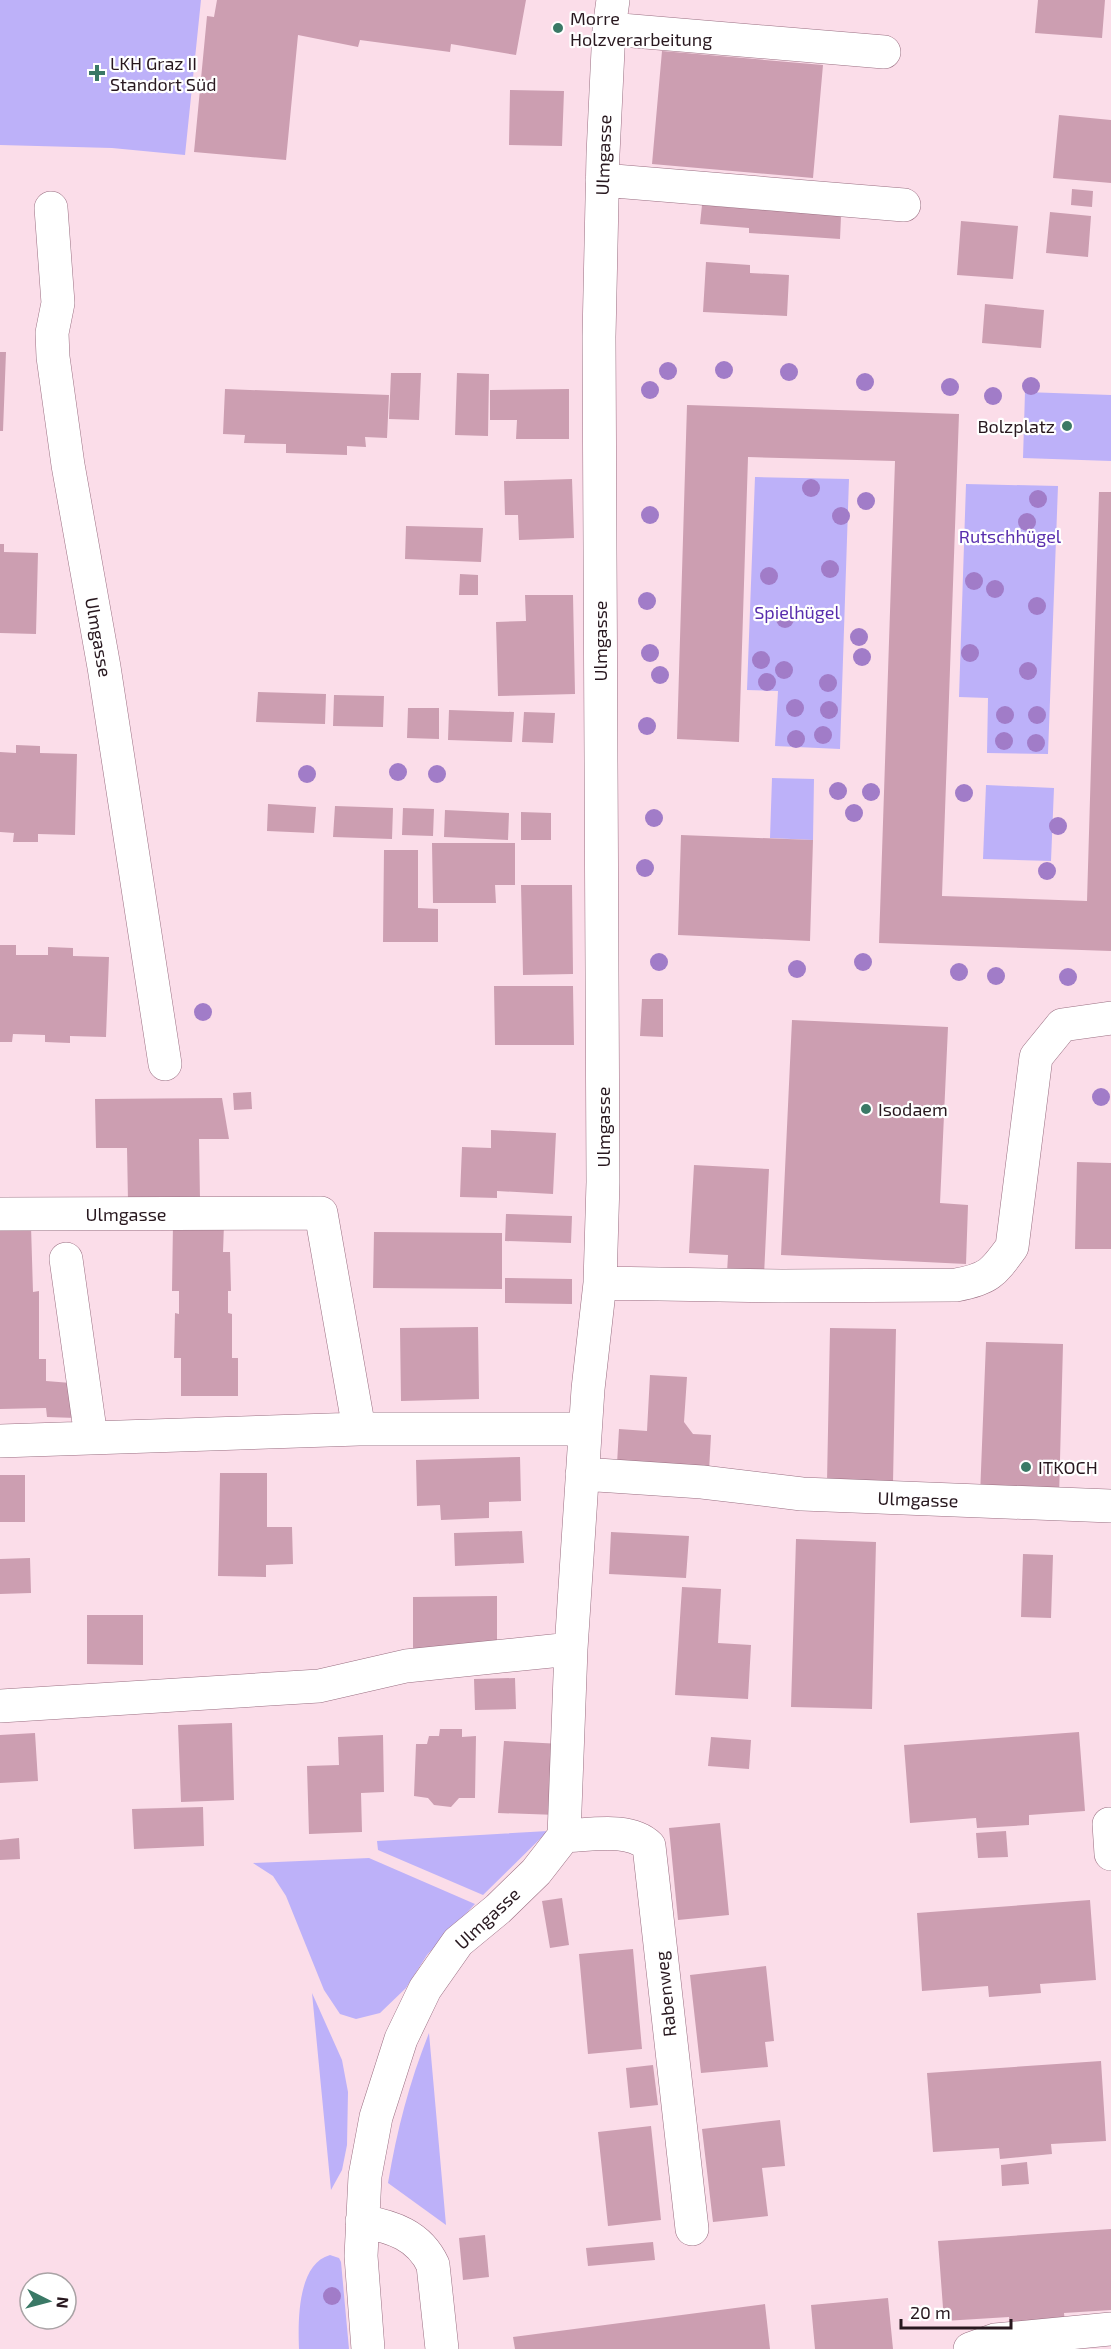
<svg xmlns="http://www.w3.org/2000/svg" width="1111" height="2349" font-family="'Exo 2',sans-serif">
<rect width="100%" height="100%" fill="#fbdde9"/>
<path fill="#bdb1f9" d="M0,0H201L185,155L112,148L0,145Z
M1025,392L1111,395V461L1023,458Z
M755,477L849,479L840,749L775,746L778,691L747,690Z
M966,484L1058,486L1048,754L987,753L988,698L959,697Z
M772,778L814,779L813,840L770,838Z
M986,785L1054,788L1051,861L983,859Z
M548,1831L483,1895L378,1850L377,1841Z
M369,1858L475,1904L427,1955L406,1988L380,2013L356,2019L340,2014L324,1990L286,1896L273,1876L253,1863Z
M312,1993L342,2060L348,2092L347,2145L342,2170L331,2190Z
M429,2033L446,2225L388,2183C397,2130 409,2083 429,2033Z
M330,2255L339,2258L341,2262L349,2349H299C298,2322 297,2264 330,2255Z"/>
<path fill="#cc9eb1" d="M217,0H526L516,55L451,44L450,52L360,40L358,47L298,35L286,160L194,152L207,16L214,17Z
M1038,0H1105L1102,38L1035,33Z
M662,51L823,65L813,178L652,164Z
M510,90L564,91L562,146L509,145Z
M1059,115L1111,120V183L1053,178Z
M1072,189L1093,191L1092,207L1071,205Z
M702,205L841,216L840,239L749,233V228L700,224Z
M1050,212L1091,216L1088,257L1046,253Z
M961,221L1018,226L1013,279L957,275Z
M706,262L750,265V273L789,275L787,316L703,312Z
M985,304L1044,310L1041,348L982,343Z
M0,352H6L3,431H0Z
M391,373H421L419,420L389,419Z
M457,373L489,374L488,436L455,435Z
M225,389L389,395L387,438L365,437L366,447L347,446V455L286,453V444L244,443L245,435L223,434Z
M569,389V439H516L517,420H490V390Z
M687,405L959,414L942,896L1087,901L1099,492H1111V951L879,943L895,461L748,457L739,742L677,739Z
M572,479L574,538L519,540L518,515H505L504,481Z
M406,526L483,528L481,562L405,559Z
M0,544H4V552L38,553L36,634L0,633Z
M460,574L478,575V595H459Z
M525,595H573L575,694L498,696L496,622L526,621Z
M258,692L326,694L325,724L256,722Z
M334,695L384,696L383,727L333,726Z
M408,708H439V739L407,738Z
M449,710L514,712L512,742L448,740Z
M524,712L555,713L553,743L522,742Z
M16,745L40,746V753L77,754L75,835L38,834V842H13L14,833L0,832V752L16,753Z
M268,804L316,807L314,833L267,831Z
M335,806L393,808L392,839L333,837Z
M403,808L434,809L433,836L402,835Z
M445,810L509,813L508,840L444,837Z
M521,812L551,813V840H521Z
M681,835L813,840L810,941L678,935Z
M432,843H515V885H495L496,903H433Z
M384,850H418V908L438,909V942H383Z
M521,885H572L573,974L523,975Z
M0,945H16V955H48V947L73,948V956L109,957L106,1037L70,1036V1043L45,1042V1035L13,1034L12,1042H0Z
M494,986H573L574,1045H495Z
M642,999H663V1037L640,1036Z
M792,1020L948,1027L940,1203L968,1205L966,1264L781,1255Z
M251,1092L252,1109L234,1110L233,1093Z
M222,1098L229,1139H199L200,1200L128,1201L127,1148H96L95,1099Z
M491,1130L556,1133L553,1194L497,1191V1198L460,1197L462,1147L491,1148Z
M1077,1162L1111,1163V1249H1075Z
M694,1165L769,1169L764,1276L727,1273L728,1255L689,1253Z
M506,1214L572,1216L571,1243L505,1241Z
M173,1223L224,1224L223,1252H230L231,1291H228V1313L232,1314V1358H238V1396H181V1358H174L175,1313L179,1314V1291H172Z
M31,1226L33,1292L39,1291V1359H46V1381L71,1383L76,1418L47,1417L46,1408L0,1409V1227Z
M374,1232L502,1233V1289L373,1288Z
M505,1278L572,1279V1304L505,1303Z
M478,1327L479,1399L401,1401L400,1328Z
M830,1328L896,1329L893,1483L827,1482Z
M986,1342L1063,1344L1059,1498L980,1496Z
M650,1375L687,1377L684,1422L693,1434L711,1435L709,1471L617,1464L619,1429L647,1431Z
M520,1457L521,1501L489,1502V1518L441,1520L440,1505L417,1506L416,1460Z
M220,1473H267V1527H292L293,1564L266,1565V1577L218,1576Z
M0,1475H25V1522H0Z
M522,1531L524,1563L455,1566L454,1533Z
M611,1532L689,1536L686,1578L609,1574Z
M796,1539L876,1542L872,1709L791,1707Z
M1023,1554L1053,1555L1051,1618L1021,1617Z
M30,1558L31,1593L0,1594V1559Z
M682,1587L721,1589L718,1643L751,1645L748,1699L675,1695Z
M497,1596V1650H413V1597Z
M87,1615H143V1665L87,1664Z
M515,1678L516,1709L475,1710L474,1679Z
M232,1723L234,1800L181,1802L178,1725Z
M440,1729H462V1737L476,1736L475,1798H459L451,1807L434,1805L428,1798L414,1796L416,1744H427L429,1736H439Z
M1079,1732L1085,1811L1029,1815V1825L977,1828L976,1818L910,1823L904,1745Z
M35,1733L38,1781L0,1783V1735Z
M383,1735L384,1792L361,1793L362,1832L309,1834L307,1766L339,1765L338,1737Z
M711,1737L751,1740L749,1769L708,1766Z
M504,1741L562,1744L558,1815L498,1813Z
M203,1807L204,1846L134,1849L132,1809Z
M720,1823L729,1915L678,1920L669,1828Z
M1006,1831L1008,1857L978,1858L976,1833Z
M19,1838L20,1859L0,1860V1840Z
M562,1898L569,1945L550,1948L542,1901Z
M1090,1900L1096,1980L1040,1984L1041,1993L989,1997L988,1986L922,1991L917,1913Z
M633,1949L642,2049L588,2054L579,1954Z
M766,1966L774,2041L765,2042L768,2067L701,2073L690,1975Z
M1101,2061L1106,2141L1051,2144L1052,2154L1000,2159L999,2148L933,2152L927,2073Z
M653,2065L658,2105L630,2108L626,2068Z
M780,2120L785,2166L762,2168L768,2216L713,2222L702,2129Z
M651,2126L661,2220L608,2226L598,2132Z
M1027,2162L1029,2184L1002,2186L1001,2165Z
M1111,2229V2310L1064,2313L1065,2323L1010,2327L1009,2317L944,2321L938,2241Z
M485,2235L489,2277L463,2280L459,2238Z
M653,2242L655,2260L588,2266L586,2248Z
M888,2298L893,2349H815L811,2305Z
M765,2304L770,2349H515L513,2337Z"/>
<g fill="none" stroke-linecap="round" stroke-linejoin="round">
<defs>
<path id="minor" d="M609,29L884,52
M602,180L904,205
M51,208L58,303L52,333L53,357L68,465L104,667L165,1064
M0,1214L321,1213L359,1429
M66,1259L91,1437
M600,1283L782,1286L956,1285C989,1279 993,1273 1012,1247L1036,1057L1062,1025L1111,1018
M0,1441L359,1429H585
M582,1474L702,1482L802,1494L1111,1506
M0,1706L319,1686L406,1666L571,1649
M1109,1824L1111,1854
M564,1836C590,1835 630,1827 649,1846L692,2229
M362,2221C393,2227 419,2235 433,2265L442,2349
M368,2349L361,2256L365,2176L376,2117L401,2039L425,1989L458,1942L498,1909L536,1872L564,1836L571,1649L588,1389L600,1283L603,1182L599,337L603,154L609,29L613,0
M970,2349L995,2340L1111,2329"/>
</defs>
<use href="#minor" stroke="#9a6f82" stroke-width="34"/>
<use href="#minor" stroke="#fff" stroke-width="33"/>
</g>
<g fill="#a17cc8">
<circle cx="724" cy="370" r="9"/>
<circle cx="668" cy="371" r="9"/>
<circle cx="789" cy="372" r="9"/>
<circle cx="865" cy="382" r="9"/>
<circle cx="1031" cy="386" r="9"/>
<circle cx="950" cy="387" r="9"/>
<circle cx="650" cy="390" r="9"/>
<circle cx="993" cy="396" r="9"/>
<circle cx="811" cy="488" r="9"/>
<circle cx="1038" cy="499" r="9"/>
<circle cx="866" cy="501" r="9"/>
<circle cx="650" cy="515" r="9"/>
<circle cx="841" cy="516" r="9"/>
<circle cx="1027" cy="522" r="9"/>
<circle cx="830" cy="569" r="9"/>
<circle cx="769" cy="576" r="9"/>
<circle cx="974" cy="581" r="9"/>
<circle cx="995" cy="589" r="9"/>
<circle cx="647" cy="601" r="9"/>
<circle cx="1037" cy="606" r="9"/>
<circle cx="785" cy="619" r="9"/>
<circle cx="859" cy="637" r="9"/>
<circle cx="650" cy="653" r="9"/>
<circle cx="970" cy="653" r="9"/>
<circle cx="862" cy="657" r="9"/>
<circle cx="761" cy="660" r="9"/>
<circle cx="784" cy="670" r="9"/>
<circle cx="1028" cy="671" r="9"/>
<circle cx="660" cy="675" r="9"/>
<circle cx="767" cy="682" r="9"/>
<circle cx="828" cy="683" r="9"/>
<circle cx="795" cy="708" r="9"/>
<circle cx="829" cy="710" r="9"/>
<circle cx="1005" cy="715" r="9"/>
<circle cx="1037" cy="715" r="9"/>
<circle cx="647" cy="726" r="9"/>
<circle cx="823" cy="735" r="9"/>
<circle cx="796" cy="739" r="9"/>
<circle cx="1004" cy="741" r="9"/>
<circle cx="1036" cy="743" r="9"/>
<circle cx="398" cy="772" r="9"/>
<circle cx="307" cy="774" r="9"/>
<circle cx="437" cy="774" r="9"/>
<circle cx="838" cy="791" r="9"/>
<circle cx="871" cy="792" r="9"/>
<circle cx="964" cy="793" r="9"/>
<circle cx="854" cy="813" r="9"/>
<circle cx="654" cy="818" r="9"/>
<circle cx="1058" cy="826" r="9"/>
<circle cx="645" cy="868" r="9"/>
<circle cx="1047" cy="871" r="9"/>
<circle cx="659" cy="962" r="9"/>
<circle cx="863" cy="962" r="9"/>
<circle cx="797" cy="969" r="9"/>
<circle cx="959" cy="972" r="9"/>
<circle cx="996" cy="976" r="9"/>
<circle cx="1068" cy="977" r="9"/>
<circle cx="203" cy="1012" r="9"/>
<circle cx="1101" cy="1097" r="9"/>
<circle cx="332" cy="2296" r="9"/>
</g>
<g fill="#3a7966" stroke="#fff" stroke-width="2">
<circle cx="558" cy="28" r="6"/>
<path d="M94 64h6v6h6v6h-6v6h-6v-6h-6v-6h6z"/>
<circle cx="1067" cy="426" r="6"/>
<circle cx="866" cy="1109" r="6"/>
<circle cx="1026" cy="1467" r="6"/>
</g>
<g text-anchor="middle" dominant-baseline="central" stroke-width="4.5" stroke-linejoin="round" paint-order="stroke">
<g font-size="18" fill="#28181f" stroke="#fff" text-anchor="start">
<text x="570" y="18">Morre<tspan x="570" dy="21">Holzverarbeitung</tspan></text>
<text x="110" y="63">LKH Graz II<tspan x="110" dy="21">Standort Süd</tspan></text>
<text x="1055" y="426" text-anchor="end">Bolzplatz</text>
<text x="878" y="1109">Isodaem</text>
<text x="1038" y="1467">ITKOCH</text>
</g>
<g font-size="18" fill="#28181f" stroke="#fff">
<text transform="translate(603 155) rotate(-88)">Ulmgasse</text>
<text transform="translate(99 637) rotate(80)">Ulmgasse</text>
<text transform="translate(600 641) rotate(-90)">Ulmgasse</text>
<text transform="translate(603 1127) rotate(-90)">Ulmgasse</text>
<text x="126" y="1214">Ulmgasse</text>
<text transform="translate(918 1499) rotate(2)">Ulmgasse</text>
<text transform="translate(487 1918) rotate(-43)">Ulmgasse</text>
<text transform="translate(665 1994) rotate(-96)">Rabenweg</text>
</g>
<g font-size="18" fill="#582dad" stroke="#fff">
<text x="1010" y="536">Rutschhügel</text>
<text x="797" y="612">Spielhügel</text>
</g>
</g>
<g transform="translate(48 2301) rotate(96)"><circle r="28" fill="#ffffff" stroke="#a9a3a5" stroke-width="1.5"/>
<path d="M0-4.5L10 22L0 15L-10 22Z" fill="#3a7966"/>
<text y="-9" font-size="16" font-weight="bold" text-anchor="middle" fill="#28181f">N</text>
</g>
<path d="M901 2319v9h110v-9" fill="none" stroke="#28181f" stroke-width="3"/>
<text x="910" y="2319" font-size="18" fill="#28181f" stroke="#ffffff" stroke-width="4.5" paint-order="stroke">20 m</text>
</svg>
